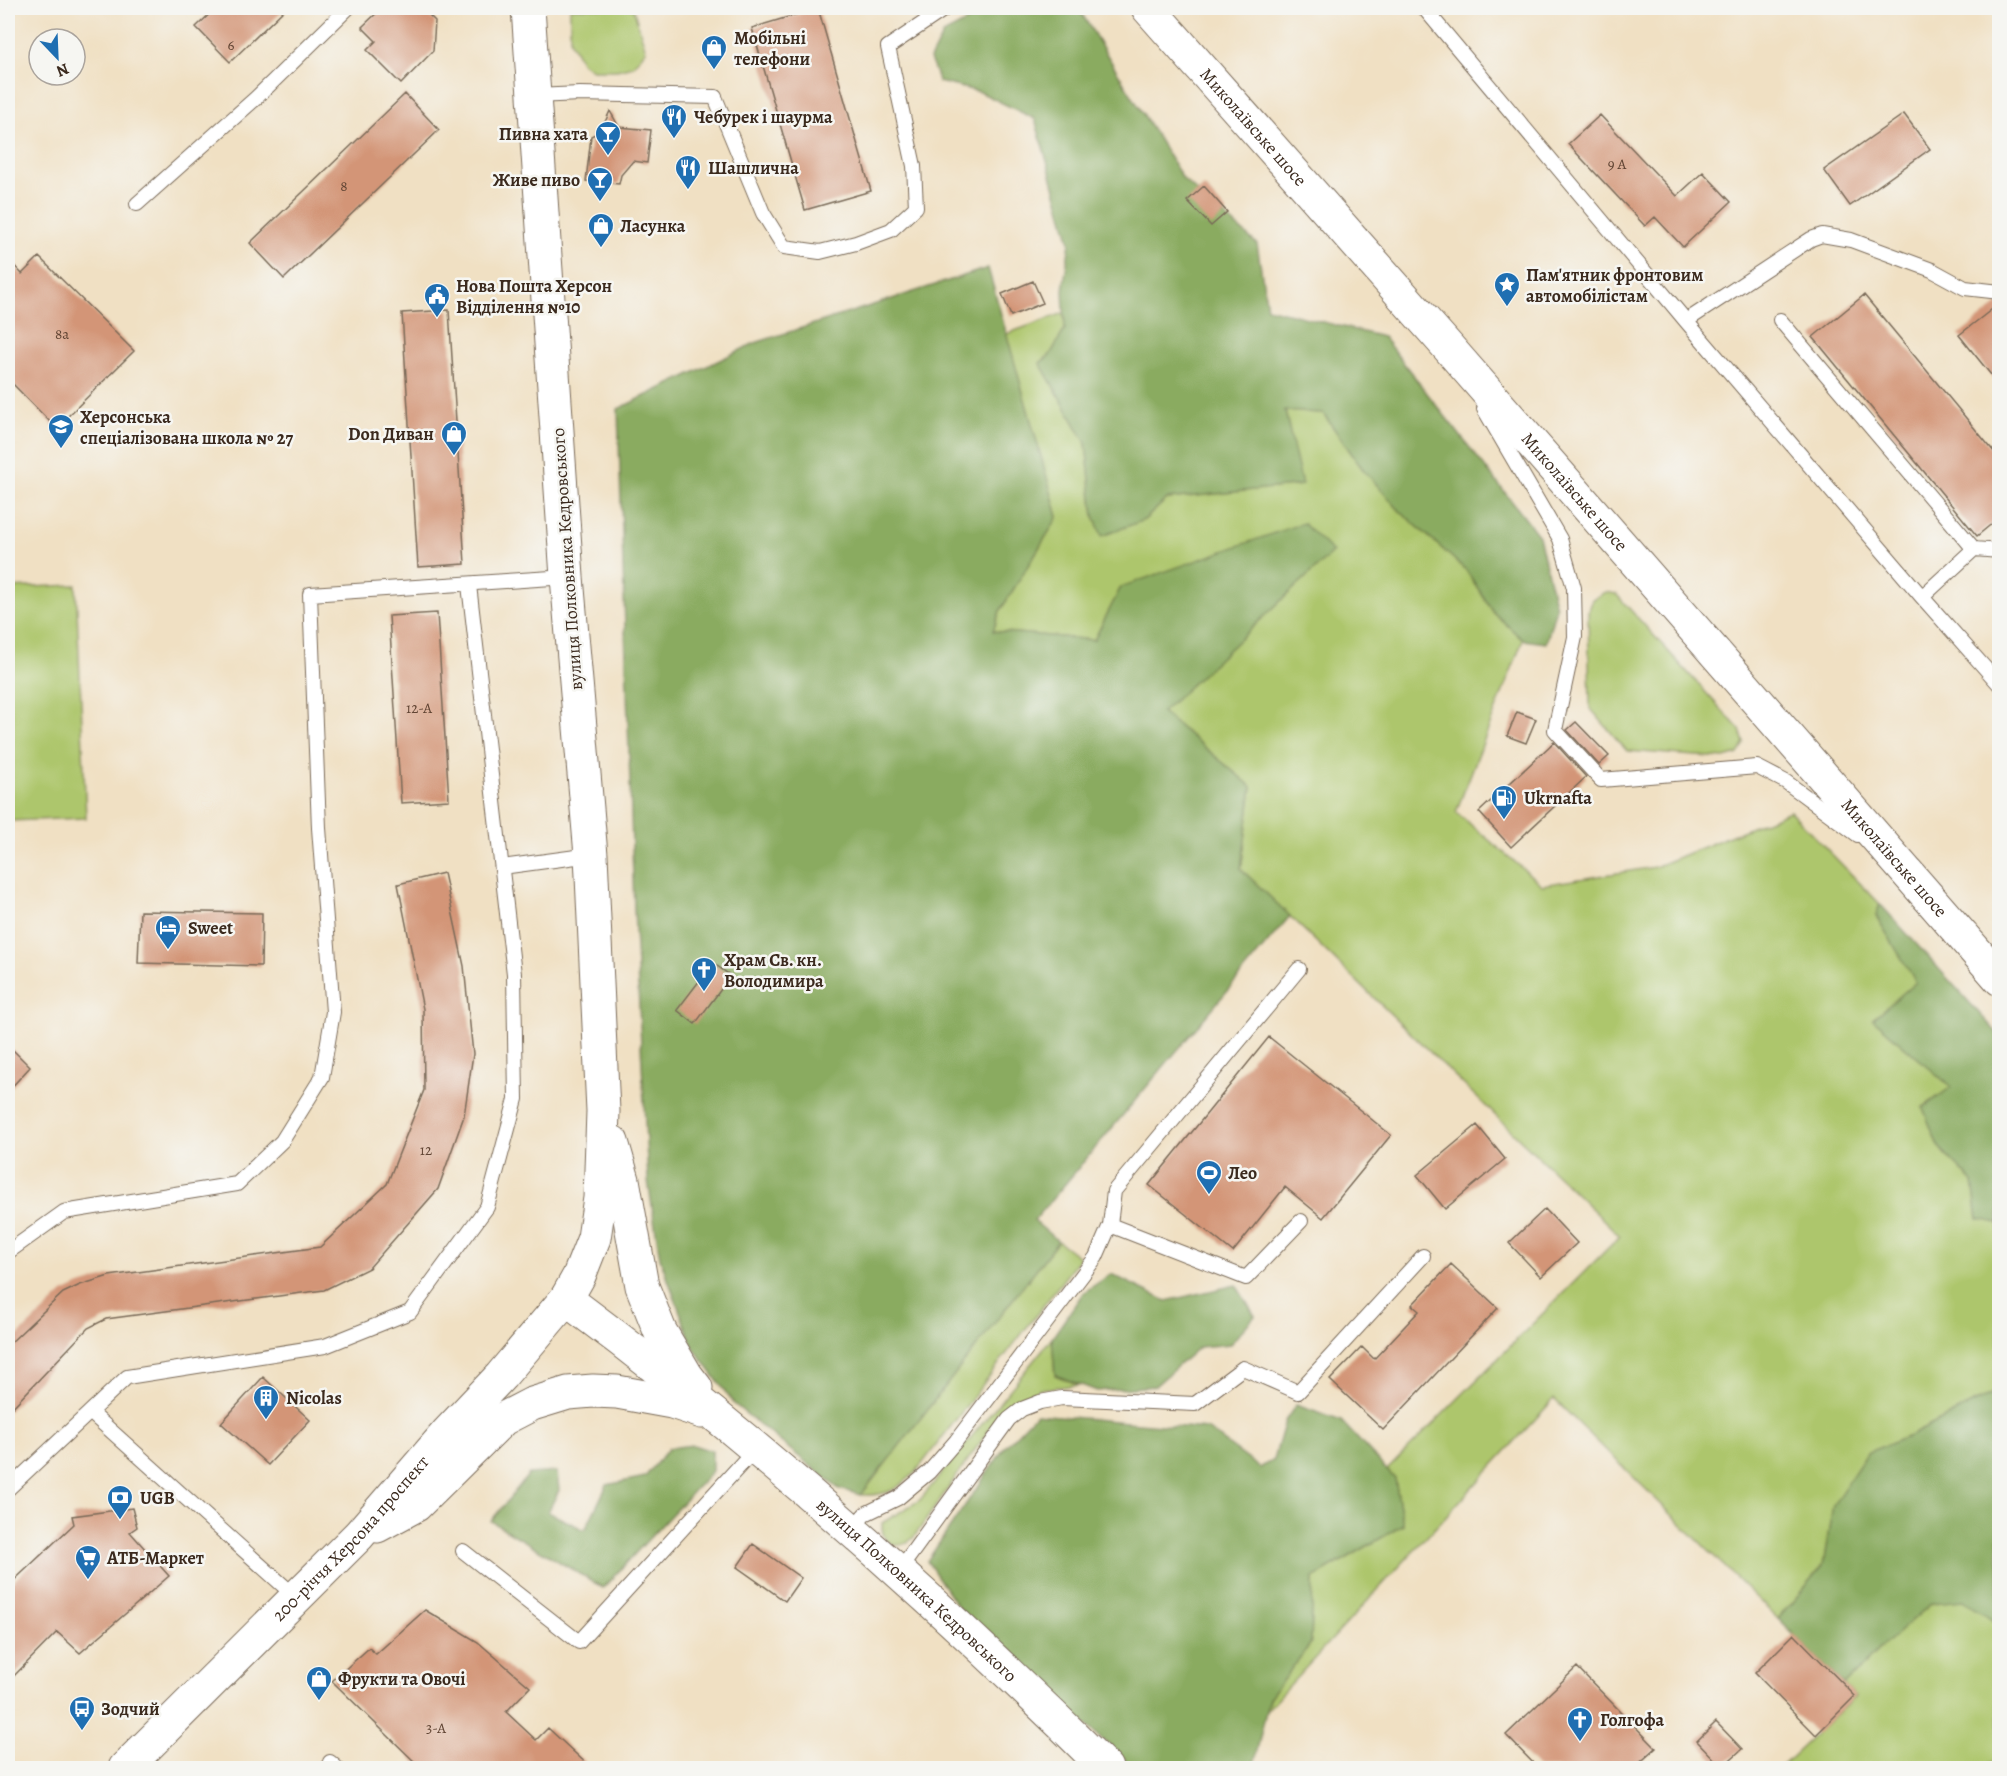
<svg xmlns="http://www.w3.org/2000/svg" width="2007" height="1776" font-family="Alegreya,serif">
<rect width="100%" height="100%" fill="#f6f6f2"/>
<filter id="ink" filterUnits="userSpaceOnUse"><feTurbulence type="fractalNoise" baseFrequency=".0167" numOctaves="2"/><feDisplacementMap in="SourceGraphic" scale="12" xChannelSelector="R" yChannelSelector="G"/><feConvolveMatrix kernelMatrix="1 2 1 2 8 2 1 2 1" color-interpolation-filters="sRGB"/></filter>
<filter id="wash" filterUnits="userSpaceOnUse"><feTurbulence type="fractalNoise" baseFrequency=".008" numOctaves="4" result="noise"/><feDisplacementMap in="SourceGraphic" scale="24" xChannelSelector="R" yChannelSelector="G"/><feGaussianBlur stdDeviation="1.35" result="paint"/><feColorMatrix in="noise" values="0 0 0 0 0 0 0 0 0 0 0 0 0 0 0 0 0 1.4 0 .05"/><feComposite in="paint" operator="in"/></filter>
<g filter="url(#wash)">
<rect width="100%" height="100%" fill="#f0e0c3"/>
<path fill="#adc66c" stroke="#747845" stroke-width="1.5" d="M570,8H633L646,50L633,66L617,70H592L582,63L570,41Z
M1064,313L1065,329L1050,355L1040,363L1086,443L1094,516L1144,520L1167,499L1301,485L1285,411L1323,413L1362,468L1400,511L1466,570L1494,613L1523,640L1456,812L1542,885L1655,867L1790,811L1880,904L1876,916L1917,982L1873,1019L1952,1087L1923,1107L1938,1146L1973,1182L1978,1218L1999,1223V1390L1910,1436L1868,1452L1833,1506L1823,1566L1778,1619L1554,1399L1265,1712L1269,1698L1311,1643L1313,1578L1403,1525L1395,1479L1387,1470L1620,1236L1241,869L1252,787L1162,712L1332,552L1304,524L1121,587L1094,640L993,631L1000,611L1058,517L1006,334Z
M76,585L86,818L8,821V588Z
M1605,592L1616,594L1740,730L1744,743L1738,754L1724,758L1627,751L1590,708L1588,612L1593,599Z
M1058,1241L1080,1258L915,1473C896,1490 887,1496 861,1495Z
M1052,1338L1055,1375L1079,1385L1041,1389L1023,1397L1000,1414L914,1537C899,1552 881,1545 882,1523L920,1500Z
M1964,1599L1999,1625V1758L1979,1768H1780L1855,1697L1844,1685L1884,1645L1932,1603Z"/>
<path fill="#8aab60" stroke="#626a3f" stroke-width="1.5" d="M993,8H1070L1082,14L1183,179L1257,244L1267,308L1383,337L1539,536L1556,608L1546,643L1523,640L1494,613L1466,570L1400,511L1362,468L1323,413L1285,411L1302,485L1167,499L1144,520L1102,536L1094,516L1086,443L1040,363L1050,355L1065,329L1063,290L1070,242L1035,119L980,92L939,82L930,59L943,34Z
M988,268L1058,517L1000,611L993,631L1094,640L1121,587L1303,523L1333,552L1162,712L1252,787L1241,869L1290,916L1034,1221L1058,1241L861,1495L839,1489L734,1404L693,1347L660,1258L648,1181L634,909L618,409L755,343Z
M1880,904L1999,1035V1223L1978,1219L1973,1182L1938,1146L1923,1108L1951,1087L1873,1019L1916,982L1876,916Z
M1111,1274L1166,1301L1236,1285L1255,1316L1230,1344L1199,1347L1155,1386L1097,1391L1055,1375L1052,1338L1083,1293Z
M1999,1390V1625L1964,1600L1932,1603L1884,1645L1844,1685L1778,1619L1823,1566L1833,1505L1868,1452L1910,1436Z
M1296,1405L1341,1421L1395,1479L1403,1525L1313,1578L1311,1643L1269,1698L1253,1768H1134L960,1610L927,1561L1005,1447L1036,1414L1207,1429L1260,1468L1274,1459L1285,1421Z
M693,1445L712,1451V1471L603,1588L491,1521L529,1474L557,1472L559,1490L548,1512L585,1530L607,1485L645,1477L669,1448Z"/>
<g id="blocks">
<path fill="#d39577" d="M216,8H286L230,62L196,27Z
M382,8H422L435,21L433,51L401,84L367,50L376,41L362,27Z
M818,8L871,191L805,210L752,28Z
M405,94L439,130L284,279L250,243Z
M610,111L619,127L651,130L647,163L633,161L621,175L619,184L586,181L591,136L601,131Z
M1904,114L1930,149L1850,206L1824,170Z
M1600,115L1677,196L1703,172L1731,202L1683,247L1655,217L1645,226L1568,144Z
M1204,186L1227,212L1211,226L1187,201Z
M39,257L134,351L56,428L8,379V259L22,274Z
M1033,281L1043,303L1011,316L1002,294Z
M1864,295L2000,459V517L1977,536L1813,337Z
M2000,303V386L1959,335Z
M449,310L465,564L418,567L402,313Z
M437,613L449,800L401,803L389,616Z
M1517,712L1536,719L1526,743L1507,736Z
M1576,722L1609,756L1599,765L1567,730Z
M1554,742L1586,777L1511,847L1479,812Z
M444,873L464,966L473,1054L464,1116L438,1189L369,1268L324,1290L106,1319L88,1328L8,1412V1345L63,1293L80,1285L109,1276L320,1247L387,1184L424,1090L423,1009L398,884Z
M140,911L262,913L261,966L138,963Z
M713,963L731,976L695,1024L677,1010Z
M1269,1037L1391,1135L1323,1218L1285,1187L1233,1252L1149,1185Z
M8,1045L30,1067L8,1091Z
M1477,1125L1505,1159L1445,1209L1417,1175Z
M1545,1209L1577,1243L1541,1277L1509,1243Z
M1451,1264L1498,1308L1383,1430L1330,1380L1362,1347L1374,1359L1419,1311L1412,1305Z
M263,1377L310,1420L268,1465L221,1423Z
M132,1508L137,1527L130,1532L169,1576L80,1653L57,1632L8,1682V1586L74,1524L72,1516Z
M753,1544L801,1578L785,1601L737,1567Z
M425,1610L478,1642L530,1687L506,1712L536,1740L548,1728L591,1768H421L332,1681L369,1648L376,1654Z
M1794,1634L1855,1696L1816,1735L1755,1673Z
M1577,1667L1656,1748L1634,1768H1538L1506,1735Z
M1716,1722L1742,1749L1722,1767L1697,1741Z"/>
</g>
</g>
<g filter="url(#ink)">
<use href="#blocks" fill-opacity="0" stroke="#7a6a58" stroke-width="1.5"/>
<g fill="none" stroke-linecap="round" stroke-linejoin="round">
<defs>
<path id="lane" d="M1424,8L1686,321L1922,597L2000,685
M535,96L580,94L715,97L763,213L784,247L820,252L856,243L891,230L916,207L914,166L888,47L946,8
M137,204L256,98L348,8
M1780,320L1974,549L1922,597
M1686,321L1811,239L1822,235L1851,240L1932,270L1965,288L2000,292
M1484,409L1560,539L1574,588L1575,637L1555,730L1601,780L1757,767L1786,782L1858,835
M1974,549L2000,551
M502,867L591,855
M1110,1225L1246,1278L1301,1221
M8,1252L64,1212L237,1184L282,1141L322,1077L333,1012L319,828L310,594L567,577
M8,1489L90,1412
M851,1530L865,1514L898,1498L929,1472L956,1441L1096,1257L1110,1225L1114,1191L1299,969
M463,1551L579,1642L756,1448
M898,1572L1009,1419L1022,1409L1040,1402L1062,1398L1195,1404L1243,1368L1298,1392L1423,1256
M297,1598L90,1412L127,1377L325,1346L410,1312L487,1207L516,1099L514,974L469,585
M330,1762L337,1768"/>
<g id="secondary">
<path d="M612,1142L623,1180L642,1286L660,1331L686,1375L696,1388"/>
<path id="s1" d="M566,1299C757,1441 937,1600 1106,1768"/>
<path d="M377,1526L416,1505L503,1419L532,1404L568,1393L593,1391L617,1392L672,1402L702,1412"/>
<path id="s2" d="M125,1768L359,1535L448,1432L501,1376L566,1299L579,1276L594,1238L600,1198L603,1111L591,855L567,577L528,8"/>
</g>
<g id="primary">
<path id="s3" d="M1148,8L1448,347L2000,979"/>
</g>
</defs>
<use href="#lane" stroke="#7a6a58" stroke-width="16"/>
<use href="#secondary" stroke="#7a6a58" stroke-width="35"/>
<use href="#primary" stroke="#7a6a58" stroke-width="35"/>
<use href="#lane" stroke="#fff" stroke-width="14"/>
<use href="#secondary" stroke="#fff" stroke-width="33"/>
<use href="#primary" stroke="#fff" stroke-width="33"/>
</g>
</g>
<defs>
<symbol id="shop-pin" viewBox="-11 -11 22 30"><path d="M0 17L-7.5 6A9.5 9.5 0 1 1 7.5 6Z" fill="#1f6fb2" stroke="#f6f6f2"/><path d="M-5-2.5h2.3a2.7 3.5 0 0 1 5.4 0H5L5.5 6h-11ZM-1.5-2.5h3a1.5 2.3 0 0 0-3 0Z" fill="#fff"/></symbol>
<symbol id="restaurant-pin" viewBox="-11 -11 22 30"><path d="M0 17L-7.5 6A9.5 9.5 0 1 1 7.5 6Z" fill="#1f6fb2" stroke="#f6f6f2"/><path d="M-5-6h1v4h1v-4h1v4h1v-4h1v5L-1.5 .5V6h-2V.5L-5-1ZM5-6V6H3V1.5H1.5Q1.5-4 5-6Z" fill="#fff"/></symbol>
<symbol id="bar-pin" viewBox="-11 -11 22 30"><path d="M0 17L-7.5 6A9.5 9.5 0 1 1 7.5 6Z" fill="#1f6fb2" stroke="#f6f6f2"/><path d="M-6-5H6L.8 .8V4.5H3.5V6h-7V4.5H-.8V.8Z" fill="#fff"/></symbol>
<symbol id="sight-pin" viewBox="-11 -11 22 30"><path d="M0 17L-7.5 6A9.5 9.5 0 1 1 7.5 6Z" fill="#1f6fb2" stroke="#f6f6f2"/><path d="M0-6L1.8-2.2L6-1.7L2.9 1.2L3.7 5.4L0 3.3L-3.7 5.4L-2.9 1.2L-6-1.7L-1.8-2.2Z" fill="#fff"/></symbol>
<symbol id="civic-pin" viewBox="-11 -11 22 30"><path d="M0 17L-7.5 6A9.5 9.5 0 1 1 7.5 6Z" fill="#1f6fb2" stroke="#f6f6f2"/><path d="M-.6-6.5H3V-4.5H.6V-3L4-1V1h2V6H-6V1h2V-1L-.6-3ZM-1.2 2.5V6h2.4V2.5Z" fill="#fff"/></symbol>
<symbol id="school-pin" viewBox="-11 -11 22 30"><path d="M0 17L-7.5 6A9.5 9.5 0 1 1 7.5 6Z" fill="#1f6fb2" stroke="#f6f6f2"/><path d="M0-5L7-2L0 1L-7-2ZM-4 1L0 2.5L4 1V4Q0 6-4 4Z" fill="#fff"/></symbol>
<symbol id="fuel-pin" viewBox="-11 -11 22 30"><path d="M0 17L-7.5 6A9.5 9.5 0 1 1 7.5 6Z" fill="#1f6fb2" stroke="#f6f6f2"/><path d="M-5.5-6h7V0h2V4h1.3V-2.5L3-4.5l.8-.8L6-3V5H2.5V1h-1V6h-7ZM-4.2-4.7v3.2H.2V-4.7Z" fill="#fff"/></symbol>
<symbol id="hotel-pin" viewBox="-11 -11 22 30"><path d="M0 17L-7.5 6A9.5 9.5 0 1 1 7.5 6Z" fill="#1f6fb2" stroke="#f6f6f2"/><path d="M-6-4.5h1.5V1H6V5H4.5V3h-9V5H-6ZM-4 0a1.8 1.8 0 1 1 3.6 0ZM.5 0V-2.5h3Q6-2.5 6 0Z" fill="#fff"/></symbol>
<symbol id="church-pin" viewBox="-11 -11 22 30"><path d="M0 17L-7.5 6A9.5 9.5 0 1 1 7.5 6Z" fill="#1f6fb2" stroke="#f6f6f2"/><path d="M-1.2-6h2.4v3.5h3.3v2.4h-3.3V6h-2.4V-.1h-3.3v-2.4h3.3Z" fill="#fff"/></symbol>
<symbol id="stadium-pin" viewBox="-11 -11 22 30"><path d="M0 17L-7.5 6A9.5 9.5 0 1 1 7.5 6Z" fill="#1f6fb2" stroke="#f6f6f2"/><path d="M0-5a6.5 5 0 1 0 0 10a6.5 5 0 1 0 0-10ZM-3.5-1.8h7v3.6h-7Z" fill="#fff"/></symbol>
<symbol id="building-pin" viewBox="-11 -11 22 30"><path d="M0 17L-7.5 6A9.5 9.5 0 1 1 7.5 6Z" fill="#1f6fb2" stroke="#f6f6f2"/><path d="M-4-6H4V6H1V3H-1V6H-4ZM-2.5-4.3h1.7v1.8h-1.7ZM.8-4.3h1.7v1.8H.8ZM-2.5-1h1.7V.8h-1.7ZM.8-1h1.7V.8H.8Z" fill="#fff"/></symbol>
<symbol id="bank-pin" viewBox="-11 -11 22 30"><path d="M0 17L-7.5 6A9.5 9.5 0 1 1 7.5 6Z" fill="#1f6fb2" stroke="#f6f6f2"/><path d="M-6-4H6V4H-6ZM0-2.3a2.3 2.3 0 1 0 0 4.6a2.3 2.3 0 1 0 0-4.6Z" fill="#fff"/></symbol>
<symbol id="supermarket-pin" viewBox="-11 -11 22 30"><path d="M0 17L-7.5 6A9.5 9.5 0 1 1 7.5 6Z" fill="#1f6fb2" stroke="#f6f6f2"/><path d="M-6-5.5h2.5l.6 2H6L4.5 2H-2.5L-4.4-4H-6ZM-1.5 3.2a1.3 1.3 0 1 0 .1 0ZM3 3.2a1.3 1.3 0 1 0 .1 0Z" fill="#fff"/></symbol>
<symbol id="bus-pin" viewBox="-11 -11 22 30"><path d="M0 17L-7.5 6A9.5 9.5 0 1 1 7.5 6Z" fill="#1f6fb2" stroke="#f6f6f2"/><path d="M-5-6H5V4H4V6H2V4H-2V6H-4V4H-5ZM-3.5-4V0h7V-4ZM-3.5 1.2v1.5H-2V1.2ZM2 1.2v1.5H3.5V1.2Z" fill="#fff"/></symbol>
</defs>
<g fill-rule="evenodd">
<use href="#shop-pin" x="699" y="33" width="30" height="40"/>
<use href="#restaurant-pin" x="659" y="102" width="30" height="40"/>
<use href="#bar-pin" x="593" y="119" width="30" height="40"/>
<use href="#restaurant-pin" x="673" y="153" width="30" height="40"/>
<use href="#bar-pin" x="585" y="165" width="30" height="40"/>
<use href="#shop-pin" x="586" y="211" width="30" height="40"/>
<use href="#sight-pin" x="1492" y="270" width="30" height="40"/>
<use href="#civic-pin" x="422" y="281" width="30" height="40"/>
<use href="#school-pin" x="46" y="412" width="30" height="40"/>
<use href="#shop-pin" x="439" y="419" width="30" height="40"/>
<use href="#fuel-pin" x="1489" y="783" width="30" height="40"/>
<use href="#hotel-pin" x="153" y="913" width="30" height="40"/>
<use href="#church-pin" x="689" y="955" width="30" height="40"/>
<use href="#stadium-pin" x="1194" y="1158" width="30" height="40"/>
<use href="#building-pin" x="251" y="1383" width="30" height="40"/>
<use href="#bank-pin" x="105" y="1483" width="30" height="40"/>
<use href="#supermarket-pin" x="73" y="1543" width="30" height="40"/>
<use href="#shop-pin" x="304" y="1664" width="30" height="40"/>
<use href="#bus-pin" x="67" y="1694" width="30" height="40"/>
<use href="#church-pin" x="1565" y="1705" width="30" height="40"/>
</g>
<g text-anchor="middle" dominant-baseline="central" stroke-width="5" stroke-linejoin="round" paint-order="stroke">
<g font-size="15" fill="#614534">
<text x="231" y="45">6</text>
<text x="1617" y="164">9 А</text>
<text x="344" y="186">8</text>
<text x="62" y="334">8а</text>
<text x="419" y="708">12-А</text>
<text x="426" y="1150">12</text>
<text x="436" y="1728">3-А</text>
</g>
<g font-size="18" font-weight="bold" fill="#3b2a1e" stroke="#f6f6f2" text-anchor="start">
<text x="734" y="38">Мобільні<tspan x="734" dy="21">телефони</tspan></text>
<text x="694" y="117">Чебурек і шаурма</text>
<text x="588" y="134" text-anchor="end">Пивна хата</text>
<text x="708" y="168">Шашлична</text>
<text x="580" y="180" text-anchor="end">Живе пиво</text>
<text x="620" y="226">Ласунка</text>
<text x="1526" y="275">Пам'ятник фронтовим<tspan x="1526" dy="21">автомобілістам</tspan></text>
<text x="456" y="286">Нова Пошта Херсон<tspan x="456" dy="21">Відділення №10</tspan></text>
<text x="80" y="417">Херсонська<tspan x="80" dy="21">спеціалізована школа № 27</tspan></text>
<text x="434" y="434" text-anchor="end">Don Диван</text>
<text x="1524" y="798">Ukrnafta</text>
<text x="188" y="928">Sweet</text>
<text x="724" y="960">Храм Св. кн.<tspan x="724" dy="21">Володимира</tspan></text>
<text x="1228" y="1173">Лео</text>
<text x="286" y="1398">Nicolas</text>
<text x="140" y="1498">UGB</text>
<text x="107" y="1558">АТБ-Маркет</text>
<text x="338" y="1679">Фрукти та Овочі</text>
<text x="101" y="1709">Зодчий</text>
<text x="1600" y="1720">Голгофа</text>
</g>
<g font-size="18" fill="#3b2a1e" stroke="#f6f6f2">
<text stroke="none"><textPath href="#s3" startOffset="159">Миколаївське шосе</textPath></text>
<text stroke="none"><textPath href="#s3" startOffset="645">Миколаївське шосе</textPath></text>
<text transform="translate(567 559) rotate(-94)">вулиця Полковника Кедровського</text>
<text stroke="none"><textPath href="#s3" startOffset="1131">Миколаївське шосе</textPath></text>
<text stroke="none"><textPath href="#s2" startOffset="322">200-річчя Херсона проспект</textPath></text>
<text stroke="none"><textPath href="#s1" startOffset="456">вулиця Полковника Кедровського</textPath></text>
</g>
</g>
<rect width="2007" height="1776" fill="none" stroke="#f6f6f2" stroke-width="30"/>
<g transform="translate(57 57) rotate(157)"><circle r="28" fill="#f6f6f2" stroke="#aba49d" stroke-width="1.5"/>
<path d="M0-4.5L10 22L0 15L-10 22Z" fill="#1f6fb2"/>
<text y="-9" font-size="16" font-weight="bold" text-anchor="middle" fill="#3b2a1e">N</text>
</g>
</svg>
